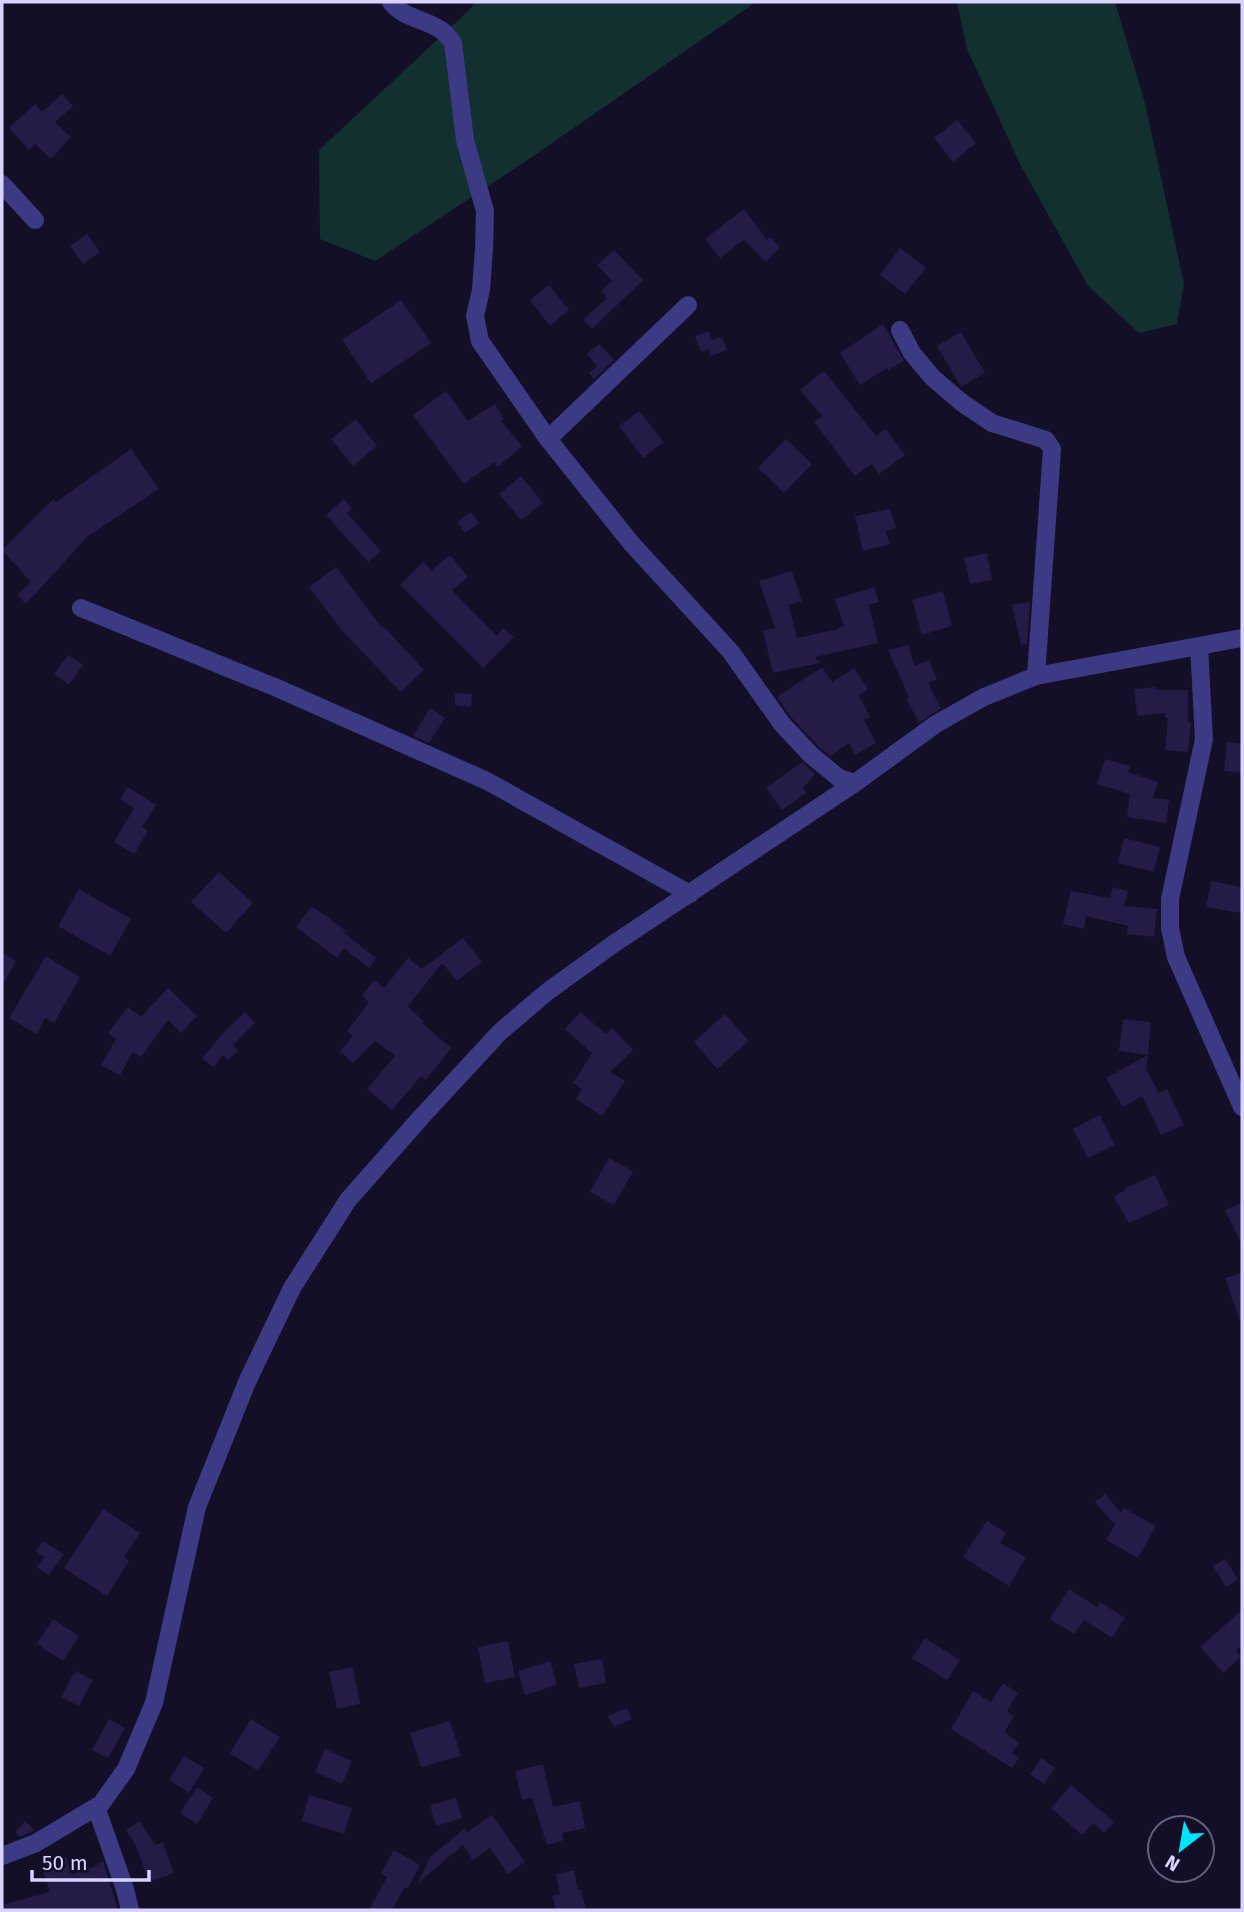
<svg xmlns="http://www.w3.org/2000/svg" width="1244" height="1912" font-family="'Fira Sans',sans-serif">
<rect width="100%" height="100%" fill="#130f26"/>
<path fill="#12302f" d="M476,2H756L529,159L375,261L320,239L319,150L466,13Z
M957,2H1115L1145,103L1184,284L1177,324L1139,333L1088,286L1021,166L967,49Z"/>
<path fill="#241b47" d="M62,94L73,106L55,122L71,137L51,159L35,144L29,150L9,128L35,104L42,112Z
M957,120L976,143L953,162L934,138Z
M744,209L767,240L770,237L780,247L766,262L744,240L720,258L705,239Z
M87,234L100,252L83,264L70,246Z
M900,248L926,268L905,294L880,275Z
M614,250L643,280L592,329L583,320L607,298L601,291L612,281L597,265Z
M549,285L569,310L550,326L530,300Z
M401,300L431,343L371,383L342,340Z
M883,324L904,361L888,370L887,368L860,385L840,353Z
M709,331L712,340L722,337L727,350L711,356L708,349L701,352L695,336Z
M961,332L985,373L961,387L937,346Z
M599,344L614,360L594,379L589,373L597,366L587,354Z
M824,371L876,436L886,429L905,455L879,474L872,464L855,476L814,422L822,416L800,390Z
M446,391L468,421L495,404L504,419L501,421L522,446L498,467L494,462L464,484L413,415Z
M639,411L664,442L643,458L619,426Z
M356,419L377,446L353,466L331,439Z
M786,439L812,464L784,493L758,468Z
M131,449L159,489L87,537L26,604L17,595L31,582L2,550L53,499L56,502Z
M521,476L543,503L521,520L499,494Z
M344,499L352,509L347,513L381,551L368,562L326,515Z
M890,509L896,528L886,531L890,544L863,551L855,516Z
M471,512L479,523L465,533L457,522Z
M987,553L992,580L970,584L964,558Z
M450,555L468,577L452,590L497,636L503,628L514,637L483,668L400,585L423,562L432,570Z
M336,567L382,628L384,627L424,670L401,692L344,633L309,587Z
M792,571L802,601L789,605L797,638L839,629V627L844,626L835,599L874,587L879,602L869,605L878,643L815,657L819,663L773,673L763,631L775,628L759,581Z
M943,591L952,626L922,635L912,600Z
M1030,602L1027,644L1021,645L1012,605Z
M909,645L914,666L929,660L937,679L928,683L941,708L919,723L906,698L909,697L888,650Z
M68,655L83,665L69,685L54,674Z
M822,667L832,682L854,668L868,689L859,695L870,717L864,720L876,743L855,755L849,743L830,756L819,747L791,717L777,697Z
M1156,687L1157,690H1188V722H1191L1188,752L1165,750L1168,718H1165V713L1137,716L1134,689Z
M455,693L472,694L471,707L455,705Z
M430,708L445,718L429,743L413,736Z
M1227,742L1242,744V773L1224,771Z
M1105,759L1130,766L1128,772L1158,782L1153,798L1169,800L1166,823L1127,817L1130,794L1097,784Z
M802,762L815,774L803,788L806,793L782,810L766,788Z
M128,787L156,805L142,827L148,831L134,854L114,842L134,808L120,799Z
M1124,838L1160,847L1154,872L1118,863Z
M219,872L253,903L226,933L191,902Z
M1211,881L1242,887V913L1206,907Z
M1112,887L1128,891L1124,906L1157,909L1154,937L1127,934L1128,926L1086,916L1084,929L1063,924L1071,891L1110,898Z
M79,889L131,919L110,956L58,926Z
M312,906L346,931L344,933L376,958L369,968L344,948L337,958L296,927Z
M463,938L482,962L457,981L442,963L408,1006L424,1022L422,1023L451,1048L426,1080L421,1076L392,1110L367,1089L395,1056L375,1041L353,1063L340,1051L353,1036L347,1031L369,1002L362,996L374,980L384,988L408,958L422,969Z
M2,953L16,961L2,986Z
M46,956L80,977L54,1023L45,1018L37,1034L9,1018Z
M168,988L197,1016L181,1033L168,1020L141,1057L133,1052L120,1075L101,1065L116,1039L108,1033L128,1007L141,1017Z
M245,1012L255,1023L233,1045L238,1051L228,1060L223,1055L213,1067L202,1058L224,1032Z
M580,1012L606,1034L612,1028L633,1050L610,1072L625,1081L602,1116L576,1099L582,1089L573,1083L592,1053L565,1029Z
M725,1014L749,1041L717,1069L694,1042Z
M1123,1019L1151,1022L1148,1055L1119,1051Z
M1148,1055L1146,1069L1159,1093L1167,1089L1184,1125L1161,1135L1142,1096L1123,1107L1106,1078Z
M1100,1115L1115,1145L1088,1158L1073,1129Z
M609,1158L633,1171L614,1205L590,1192Z
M1155,1175L1169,1205L1129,1223L1114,1197L1126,1189L1125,1188Z
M1242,1202V1245L1225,1210Z
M1242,1273V1321H1240L1225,1278Z
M1105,1494L1121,1513L1124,1508L1156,1526L1138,1558L1106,1540L1115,1525L1095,1502Z
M103,1509L140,1533L124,1557L129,1561L107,1596L64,1568Z
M987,1521L1006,1533L1000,1543L1026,1557L1009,1586L963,1557Z
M43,1541L64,1554L49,1575L37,1567L44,1557L36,1551Z
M1225,1559L1238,1579L1226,1587L1213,1566Z
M1069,1589L1097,1607L1100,1602L1125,1618L1112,1638L1084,1620L1074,1634L1050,1619Z
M1242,1610V1645L1236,1651L1241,1657L1223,1673L1200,1647Z
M53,1619L79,1636L63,1661L37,1644Z
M925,1638L960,1660L947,1680L912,1658Z
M508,1641L515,1677L485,1683L478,1647Z
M602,1659L606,1683L579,1688L574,1664Z
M550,1661L557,1685L525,1695L518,1671Z
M353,1667L360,1704L337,1709L329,1672Z
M75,1671L93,1680L79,1706L61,1697Z
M1003,1683L1018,1693L1007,1711L1014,1716L1005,1732L1019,1743L1012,1753L1019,1758L1012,1768L951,1729L973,1691L991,1702Z
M627,1708L632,1719L614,1727L608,1716Z
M109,1719L125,1728L108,1758L92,1750Z
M251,1719L280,1737L258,1771L230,1753Z
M450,1721L461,1756L421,1767L410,1733Z
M325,1749L352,1761L342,1784L315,1772Z
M184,1756L204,1768L189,1793L169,1780Z
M1041,1758L1055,1768L1044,1784L1030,1774Z
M543,1764L553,1807L580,1801L585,1828L562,1833L564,1840L547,1845L532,1798L522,1800L515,1771Z
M1071,1785L1114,1822L1104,1833L1093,1823L1082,1835L1051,1808Z
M197,1787L213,1798L197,1824L180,1813Z
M309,1795L352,1808L344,1834L302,1821Z
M456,1798L462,1818L436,1826L430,1805Z
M492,1815L525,1862L508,1874L490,1848L473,1860L463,1845L418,1883L430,1857L465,1828L466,1833Z
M25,1821L35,1830L20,1837L15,1832Z
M140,1821L155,1845L163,1842L174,1873L149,1882L136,1846L126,1830Z
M394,1850L420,1865L408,1888L405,1887L392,1910H369L387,1877L381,1873Z
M66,1857L72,1874L94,1867L103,1861L118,1910H2V1905L50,1892L41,1865Z
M574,1870L578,1890H581L586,1910H556L552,1896L560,1894L556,1874Z"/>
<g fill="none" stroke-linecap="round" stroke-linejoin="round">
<path stroke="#3d3a85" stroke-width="18" d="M391,2C403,18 425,19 441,30C446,33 449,38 453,43L465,140L485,211L484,249L481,290L475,316L480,341L548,439L631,543L731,652L782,724L811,755L839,778L855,783
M2,184L35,220
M900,330L912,353L932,377L961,402L992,423L1046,440L1052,449L1036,676
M548,439L688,305
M81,608L277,688L487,781L690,894
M1199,646L1204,739L1170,899V928L1176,957L1242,1107
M96,1807L125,1889L130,1910
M2,1856L36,1843L101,1804L126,1769L154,1703L197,1507L247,1382L292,1288L348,1200L424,1114L500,1032L547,992L612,945L855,783L936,724L984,697L1036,676L1242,638"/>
</g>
<rect width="1244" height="1912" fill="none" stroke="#d9d4ff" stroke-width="7"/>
<g transform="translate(1181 1849) rotate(211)"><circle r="33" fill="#130f26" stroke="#625e7d" stroke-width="2"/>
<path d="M0-5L12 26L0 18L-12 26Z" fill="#00e5ff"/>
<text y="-10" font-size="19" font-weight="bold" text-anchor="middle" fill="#d9d4ff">N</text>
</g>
<path d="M32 1870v10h117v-10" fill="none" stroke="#d9d4ff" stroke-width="3.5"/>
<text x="42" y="1870" font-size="21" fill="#d9d4ff" stroke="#130f26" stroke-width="5" paint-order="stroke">50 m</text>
</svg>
